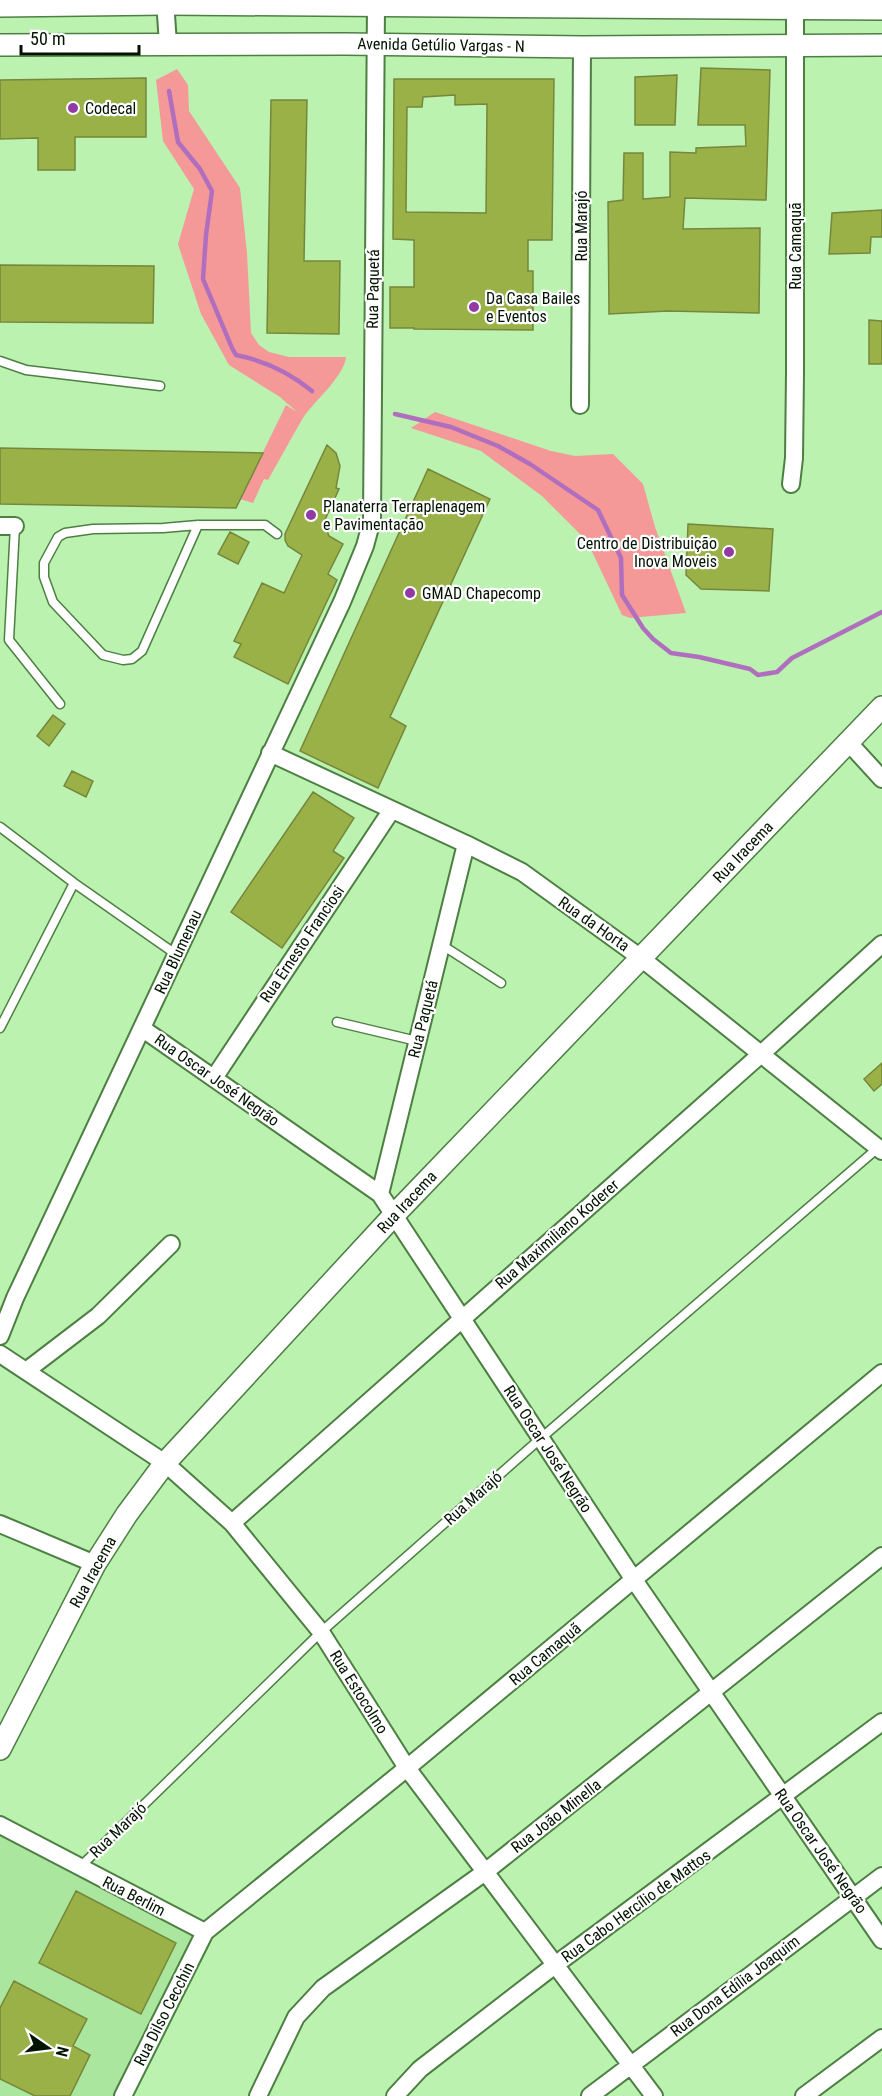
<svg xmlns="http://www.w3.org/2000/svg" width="882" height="2096" font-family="'Roboto Condensed',sans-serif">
<rect width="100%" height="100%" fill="#bbf2b0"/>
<path fill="#aae69e" d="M0,1834L195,1936L114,2096H0Z"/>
<path fill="#f59898" d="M177,69L188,85L189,111L240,188L247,253L251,333L259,345L269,352L289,357H346C344,377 314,401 303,418C291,438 280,459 268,480L264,479L253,503L240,499L286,405L297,412L280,397L229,365L201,314L178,244L194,189L163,141L156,80Z
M435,412L551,451L575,456L613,454L643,484L655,527L686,613L630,618L622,615L587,541L542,496L481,451L411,428Z"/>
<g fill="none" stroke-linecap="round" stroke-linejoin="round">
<path stroke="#b06fbe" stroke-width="4.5" d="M169,91L178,142L200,169L212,191L206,235L203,279L232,348L236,355C266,361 289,372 312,391
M395,414L451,427L498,446L530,464L598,510L621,558L622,595L643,628L653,639L671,653L699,657L750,669L758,675L777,672L792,658L882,612"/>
</g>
<path fill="#9ab148" stroke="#76873b" stroke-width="1.5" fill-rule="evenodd" d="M701,68L770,70L766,200L685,198L683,229L760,228L759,313L668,311L609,314L608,202L623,200L624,153H643V199L670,197V152L696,153V148L746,146L745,125H698Z
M677,75L675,125H635V77Z
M146,78V137H75V170H38V138L0,139V80Z
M394,79H554L552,240H528V271H533V330L414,329V328H390V287H414V240L393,239ZM455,95V105L487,104L486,213L406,212L407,107H422L423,97Z
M271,100H307L304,261H340L339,334L267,333Z
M882,210V237H871L870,253L829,254L832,213Z
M0,265L154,266L153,323L0,322Z
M869,320L882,321V364H869Z
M327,445L336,453L340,466L336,488L339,489L324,522L329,536L343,544L328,574L337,580L288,684L234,657L241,644L234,641L262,583L284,593L302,555L288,546L285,540V534Z
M0,448L163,451L263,453L236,508L0,504Z
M428,469L490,499L390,717L406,726L378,788L300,751Z
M688,524L773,529L769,591L701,589L686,575Z
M230,532L249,542L238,564L218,554Z
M53,715L65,724L49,746L37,736Z
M72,771L93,781L86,797L64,786Z
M313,792L354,818L333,851L344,858L282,948L231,912Z
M882,1063V1084L874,1091L864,1079Z
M76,1891L176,1943L141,2014L39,1963Z
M14,1981L87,2019L73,2046L90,2055L70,2096H35L0,2079V2008Z"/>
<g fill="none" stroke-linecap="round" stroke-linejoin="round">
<defs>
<path id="service" d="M0,361L26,370L160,386
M198,525L142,651L132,659L123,660L103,655L53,602L44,577V563L58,537L65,533L93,529L163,528L198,525H265L277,534
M15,526L9,640L60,704
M0,827L74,883L177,955
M442,945L501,983
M337,1022L417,1041
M0,1028L74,883
M80,1867L321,1632L540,1439L879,1147"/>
<path id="minor" d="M165,0L168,44
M580,405L582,47
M791,484L794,458L795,373V8
M0,526H15
M849,743L882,779
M270,753L466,844L522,872L641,958L882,1151
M143,1029L380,1194L634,1580L882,1940
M214,1078L391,811
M380,1194L466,844
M0,1336L15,1298L342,602L365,546L372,520L376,6
M0,1354L165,1463L232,1523L321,1632L407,1768L654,2096
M26,1371L98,1316L171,1244
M232,1523L760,1055L882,944
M0,1524L95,1564
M0,1825L205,1932
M123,2096L205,1932L407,1768L882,1373
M258,2096L296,2017L323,1988L485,1872L882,1556
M395,2096L420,2069L555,1965L882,1722
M590,2096L882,1876
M804,2096L882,2038"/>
<path id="tertiary" d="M0,6L166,4L882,9
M0,45L345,44L582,47L882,45
M0,1749L95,1564L127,1514L165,1463L395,1214L882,707"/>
</defs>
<use href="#service" stroke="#4d7f43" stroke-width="11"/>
<use href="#minor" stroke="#4d7f43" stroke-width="20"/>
<use href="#tertiary" stroke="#4d7f43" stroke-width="24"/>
<use href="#service" stroke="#fff" stroke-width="8"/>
<use href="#minor" stroke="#fff" stroke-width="16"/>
<use href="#tertiary" stroke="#fff" stroke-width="21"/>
</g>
<g fill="#9239a4" stroke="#fff" stroke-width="2">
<circle cx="73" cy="108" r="6"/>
<circle cx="474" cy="307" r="6"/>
<circle cx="311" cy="515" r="6"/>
<circle cx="729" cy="552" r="6"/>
<circle cx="410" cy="593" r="6"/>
</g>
<g text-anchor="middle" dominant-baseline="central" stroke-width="4.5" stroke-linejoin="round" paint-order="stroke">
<g font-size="16" fill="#021300" stroke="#fff">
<text transform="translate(441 45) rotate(1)">Avenida Getúlio Vargas - N</text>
<text transform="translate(581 226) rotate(-90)">Rua Marajó</text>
<text transform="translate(795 246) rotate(-90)">Rua Camaquã</text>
<text transform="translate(373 289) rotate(-89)">Rua Paquetá</text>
<text transform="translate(743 852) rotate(-46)">Rua Iracema</text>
<text transform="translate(594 924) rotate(35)">Rua da Horta</text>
<text transform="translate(302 944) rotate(-56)">Rua Ernesto Franciosi</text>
<text transform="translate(178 952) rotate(-65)">Rua Blumenau</text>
<text transform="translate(423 1019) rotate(-76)">Rua Paquetá</text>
<text transform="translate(217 1080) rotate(35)">Rua Oscar José Negrão</text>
<text transform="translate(407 1202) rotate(-47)">Rua Iracema</text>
<text transform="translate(557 1234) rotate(-41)">Rua Maximiliano Koderer</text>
<text transform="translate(548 1449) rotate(57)">Rua Oscar José Negrão</text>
<text transform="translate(473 1498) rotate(-42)">Rua Marajó</text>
<text transform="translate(93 1572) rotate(-61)">Rua Iracema</text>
<text transform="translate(545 1654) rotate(-40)">Rua Camaquã</text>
<text transform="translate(359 1692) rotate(58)">Rua Estocolmo</text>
<text transform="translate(556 1816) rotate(-38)">Rua João Minella</text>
<text transform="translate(118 1830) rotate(-44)">Rua Marajó</text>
<text transform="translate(821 1851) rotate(55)">Rua Oscar José Negrão</text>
<text transform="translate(134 1896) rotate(27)">Rua Berlim</text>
<text transform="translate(636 1906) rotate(-36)">Rua Cabo Hercílio de Mattos</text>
<text transform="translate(735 1986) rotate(-37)">Rua Dona Edília Joaquim</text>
<text transform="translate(164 2014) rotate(-63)">Rua Dilso Cecchin</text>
</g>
<g font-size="16" fill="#021300" stroke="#fff" text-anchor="start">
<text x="85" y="108">Codecal</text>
<text x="486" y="298">Da Casa Bailes<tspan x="486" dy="18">e Eventos</tspan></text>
<text x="323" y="506">Planaterra Terraplenagem<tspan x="323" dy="18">e Pavimentação</tspan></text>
<text x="717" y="543" text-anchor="end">Centro de Distribuição<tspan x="717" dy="18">Inova Moveis</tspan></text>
<text x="422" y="593">GMAD Chapecomp</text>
</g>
</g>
<g transform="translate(48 2048) rotate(104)" stroke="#ffffff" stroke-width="4.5" paint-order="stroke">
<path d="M0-4.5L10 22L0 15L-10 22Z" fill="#021300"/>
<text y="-9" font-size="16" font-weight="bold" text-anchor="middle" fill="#021300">N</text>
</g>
<path d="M21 45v9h118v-9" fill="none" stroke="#021300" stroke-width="3"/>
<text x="30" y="45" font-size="18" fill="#021300" stroke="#ffffff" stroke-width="4.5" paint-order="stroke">50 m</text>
</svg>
